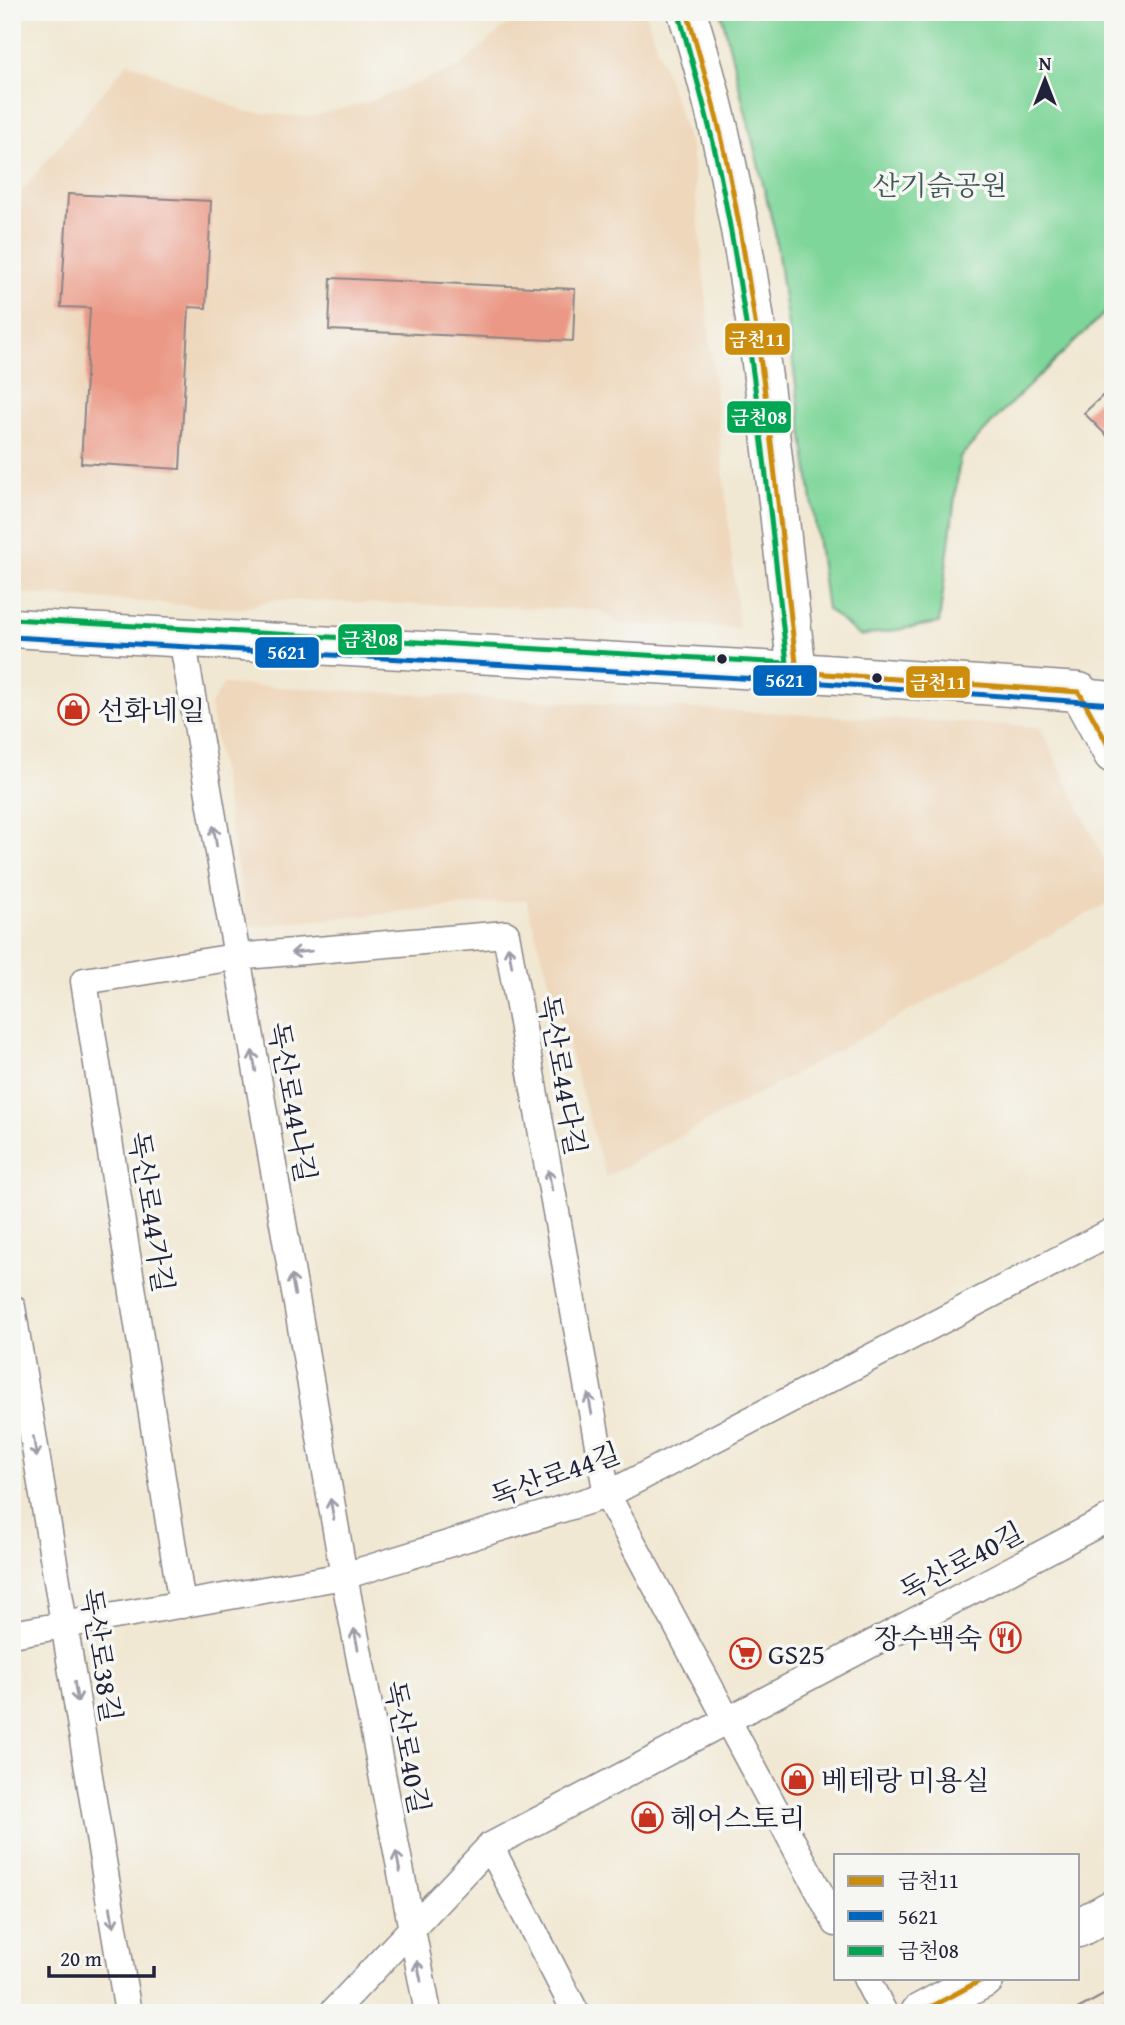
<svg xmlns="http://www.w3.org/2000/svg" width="1125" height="2025" font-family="'Gentium Book Plus','Noto Serif KR',serif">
<rect width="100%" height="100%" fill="#f6f6f2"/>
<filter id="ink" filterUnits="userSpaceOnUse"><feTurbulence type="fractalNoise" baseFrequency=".0143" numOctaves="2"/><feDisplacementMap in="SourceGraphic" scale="14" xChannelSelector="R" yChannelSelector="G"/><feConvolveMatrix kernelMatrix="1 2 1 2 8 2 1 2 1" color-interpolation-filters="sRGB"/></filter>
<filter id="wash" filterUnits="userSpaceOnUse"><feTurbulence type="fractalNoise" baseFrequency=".00686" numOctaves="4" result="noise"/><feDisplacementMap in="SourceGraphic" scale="28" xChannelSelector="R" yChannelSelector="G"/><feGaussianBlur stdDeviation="1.57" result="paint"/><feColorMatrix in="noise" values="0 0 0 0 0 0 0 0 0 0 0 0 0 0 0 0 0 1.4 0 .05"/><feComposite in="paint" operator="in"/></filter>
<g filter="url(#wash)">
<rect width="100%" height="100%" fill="#f1e8d3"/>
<path fill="#eed7bb" d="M521,12H645L691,148L739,628L619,623L600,610L273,600L240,609L12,593V331L22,190L128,62L247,112L309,117L365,103L459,67Z
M223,684L1040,727L1113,878V900L606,1177L526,900L247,927L210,706Z"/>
<path fill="#7fd69a" stroke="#507c6a" stroke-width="2" d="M721,12H1113V305L1008,406L960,457L939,623L860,636L827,609L775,233Z"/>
<g id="blocks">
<path fill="#eb9986" d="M68,194L211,201L206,308L189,307L180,469L81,463L90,308L61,307Z
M331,278L575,289L573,341L329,330Z
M1113,386V442L1084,413Z
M1113,1990V2013H1070Z"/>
</g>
</g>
<g filter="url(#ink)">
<use href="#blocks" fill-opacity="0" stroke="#8a8587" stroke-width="2"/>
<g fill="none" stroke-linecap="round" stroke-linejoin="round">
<defs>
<path id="street" d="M182,638L344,1576L428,2013
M1079,692L1113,695
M12,1307L128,2013
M182,1605L84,981L235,957L506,934L607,1495L836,1923
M12,1634L344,1576L607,1495L1113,1231
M490,1846L576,2013
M866,1978L884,2013
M332,2013L490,1846L1113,1516"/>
<path id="secondary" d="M687,12C755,226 771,451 797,672
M12,628L797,672L1079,692L1113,754
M1078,1928L1113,1909
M920,2013L985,1978"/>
</defs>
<use href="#street" stroke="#8a8587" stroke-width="29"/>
<use href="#secondary" stroke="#8a8587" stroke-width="41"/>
<use href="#street" stroke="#fff" stroke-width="26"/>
<use href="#secondary" stroke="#fff" stroke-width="38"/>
<defs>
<path id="bus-1" d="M687,12C703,67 719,121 730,177C763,340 778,506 797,672
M797,672L1079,692
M1079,692L1113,754
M920,2013L985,1978"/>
<path id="bus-2" d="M12,637L796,681L1112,704"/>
<path id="bus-3" d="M12,619L787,663C769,501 753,339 721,179C710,123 694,69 679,14"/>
</defs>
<use href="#bus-1" stroke="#f6f6f2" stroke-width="10"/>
<use href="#bus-2" stroke="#f6f6f2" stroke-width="10"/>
<use href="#bus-3" stroke="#f6f6f2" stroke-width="10"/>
<use href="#bus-1" stroke="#cc8c0c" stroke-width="5"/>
<use href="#bus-2" stroke="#0065bd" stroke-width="5"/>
<use href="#bus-3" stroke="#00a651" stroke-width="5"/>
</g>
<defs><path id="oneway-shaft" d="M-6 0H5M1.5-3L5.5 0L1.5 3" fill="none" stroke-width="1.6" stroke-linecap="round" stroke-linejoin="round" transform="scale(1.75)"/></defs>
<g stroke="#9c9ca7">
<use href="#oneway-shaft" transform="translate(215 836) rotate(-99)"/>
<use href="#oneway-shaft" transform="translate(301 952) rotate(175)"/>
<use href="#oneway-shaft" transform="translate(510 956) rotate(-100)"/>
<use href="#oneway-shaft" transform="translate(254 1061) rotate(-100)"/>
<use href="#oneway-shaft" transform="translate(550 1180) rotate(-100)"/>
<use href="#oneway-shaft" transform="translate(293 1285) rotate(-100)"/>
<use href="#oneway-shaft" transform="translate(590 1404) rotate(-100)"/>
<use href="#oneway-shaft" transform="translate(35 1447) rotate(81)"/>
<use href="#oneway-shaft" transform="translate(332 1509) rotate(-100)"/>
<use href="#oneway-shaft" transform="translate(356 1639) rotate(-101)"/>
<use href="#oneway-shaft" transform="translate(76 1692) rotate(81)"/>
<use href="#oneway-shaft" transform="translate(398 1862) rotate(-101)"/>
<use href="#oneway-shaft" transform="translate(112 1917) rotate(81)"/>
<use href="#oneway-shaft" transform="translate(419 1971) rotate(-101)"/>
</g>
</g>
<defs>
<symbol id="shop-ring" viewBox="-11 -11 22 22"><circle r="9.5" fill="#f6f6f2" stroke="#c8321e" stroke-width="1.5"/><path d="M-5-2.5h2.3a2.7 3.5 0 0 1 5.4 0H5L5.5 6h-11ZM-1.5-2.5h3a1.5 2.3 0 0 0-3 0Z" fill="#c8321e"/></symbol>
<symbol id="restaurant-ring" viewBox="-11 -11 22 22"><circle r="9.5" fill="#f6f6f2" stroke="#c8321e" stroke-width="1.5"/><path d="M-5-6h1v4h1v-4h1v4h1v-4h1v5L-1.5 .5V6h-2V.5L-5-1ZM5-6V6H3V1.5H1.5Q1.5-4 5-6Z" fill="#c8321e"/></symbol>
<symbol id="supermarket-ring" viewBox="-11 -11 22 22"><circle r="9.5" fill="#f6f6f2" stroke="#c8321e" stroke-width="1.5"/><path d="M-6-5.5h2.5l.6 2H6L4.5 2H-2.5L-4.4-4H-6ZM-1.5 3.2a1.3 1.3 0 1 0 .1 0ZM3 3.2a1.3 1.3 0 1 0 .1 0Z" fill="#c8321e"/></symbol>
</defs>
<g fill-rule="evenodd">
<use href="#shop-ring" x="56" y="692" width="35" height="35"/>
<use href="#restaurant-ring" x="988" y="1620" width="35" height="35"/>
<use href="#supermarket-ring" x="728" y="1636" width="35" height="35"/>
<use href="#shop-ring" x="780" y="1762" width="35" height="35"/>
<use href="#shop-ring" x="630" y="1800" width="35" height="35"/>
</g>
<g fill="#22223b" stroke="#f6f6f2" stroke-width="2.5">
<circle cx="722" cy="659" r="6"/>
<circle cx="877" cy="678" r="6"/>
</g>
<g text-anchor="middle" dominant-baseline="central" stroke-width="7" stroke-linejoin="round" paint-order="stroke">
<g font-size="28" fill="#3e5858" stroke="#f6f6f2">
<text x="940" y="184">산기슭공원</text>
</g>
<g font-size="28" fill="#22223b" stroke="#f6f6f2" text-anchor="start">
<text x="97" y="709">선화네일</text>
<text x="982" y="1637" text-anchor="end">장수백숙</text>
<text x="768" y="1653">GS25</text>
<text x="821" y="1779">베테랑 미용실</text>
<text x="670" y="1817">헤어스토리</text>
</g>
<g font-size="28" fill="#22223b" stroke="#f6f6f2">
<text transform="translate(563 1075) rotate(80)">독산로44다길</text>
<text transform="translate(293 1102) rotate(80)">독산로44나길</text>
<text transform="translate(152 1212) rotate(81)">독산로44가길</text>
<text transform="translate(555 1474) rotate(-20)">독산로44길</text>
<text transform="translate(961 1561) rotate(-28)">독산로40길</text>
<text transform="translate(102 1655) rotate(81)">독산로38길</text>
<text transform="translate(408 1747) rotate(79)">독산로40길</text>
</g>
</g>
<g stroke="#f6f6f2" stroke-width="2.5">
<rect x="724" y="322" width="67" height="34" rx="7" fill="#cc8c0c"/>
<rect x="726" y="400" width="66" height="34" rx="7" fill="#00a651"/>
<rect x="337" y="623" width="66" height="33" rx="7" fill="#00a651"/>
<rect x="254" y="636" width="66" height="33" rx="7" fill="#0065bd"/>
<rect x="752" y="664" width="66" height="33" rx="7" fill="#0065bd"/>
<rect x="905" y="665" width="66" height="34" rx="7" fill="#cc8c0c"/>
</g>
<g font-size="19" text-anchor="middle" font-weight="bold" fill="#fff">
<text x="757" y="346">금천11</text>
<text x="759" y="424">금천08</text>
<text x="370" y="646">금천08</text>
<text x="287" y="659">5621</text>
<text x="785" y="687">5621</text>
<text x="938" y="689">금천11</text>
</g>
<rect width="1125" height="2025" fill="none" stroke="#f6f6f2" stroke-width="42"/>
<rect x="834" y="1854" width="245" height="126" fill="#f6f6f2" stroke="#a1a1a9" stroke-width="2"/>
<rect x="848" y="1876" width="35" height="10" fill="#cc8c0c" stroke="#a1a1a9" stroke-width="2"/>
<text x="898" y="1888" font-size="21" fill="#22223b">금천11</text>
<rect x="848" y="1911" width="35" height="10" fill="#0065bd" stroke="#a1a1a9" stroke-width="2"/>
<text x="898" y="1924" font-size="21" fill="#22223b">5621</text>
<rect x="848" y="1946" width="35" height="10" fill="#00a651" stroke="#a1a1a9" stroke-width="2"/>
<text x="898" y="1958" font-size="21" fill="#22223b">금천08</text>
<g transform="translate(1045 80)" stroke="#f6f6f2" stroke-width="5" paint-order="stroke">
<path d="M0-5L12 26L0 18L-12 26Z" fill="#22223b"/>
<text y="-10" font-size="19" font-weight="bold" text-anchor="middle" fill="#22223b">N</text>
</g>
<path d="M49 1966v10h105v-10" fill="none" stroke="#22223b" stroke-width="3.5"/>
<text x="60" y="1966" font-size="21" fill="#22223b" stroke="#f6f6f2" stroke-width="5" paint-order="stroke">20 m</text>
</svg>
